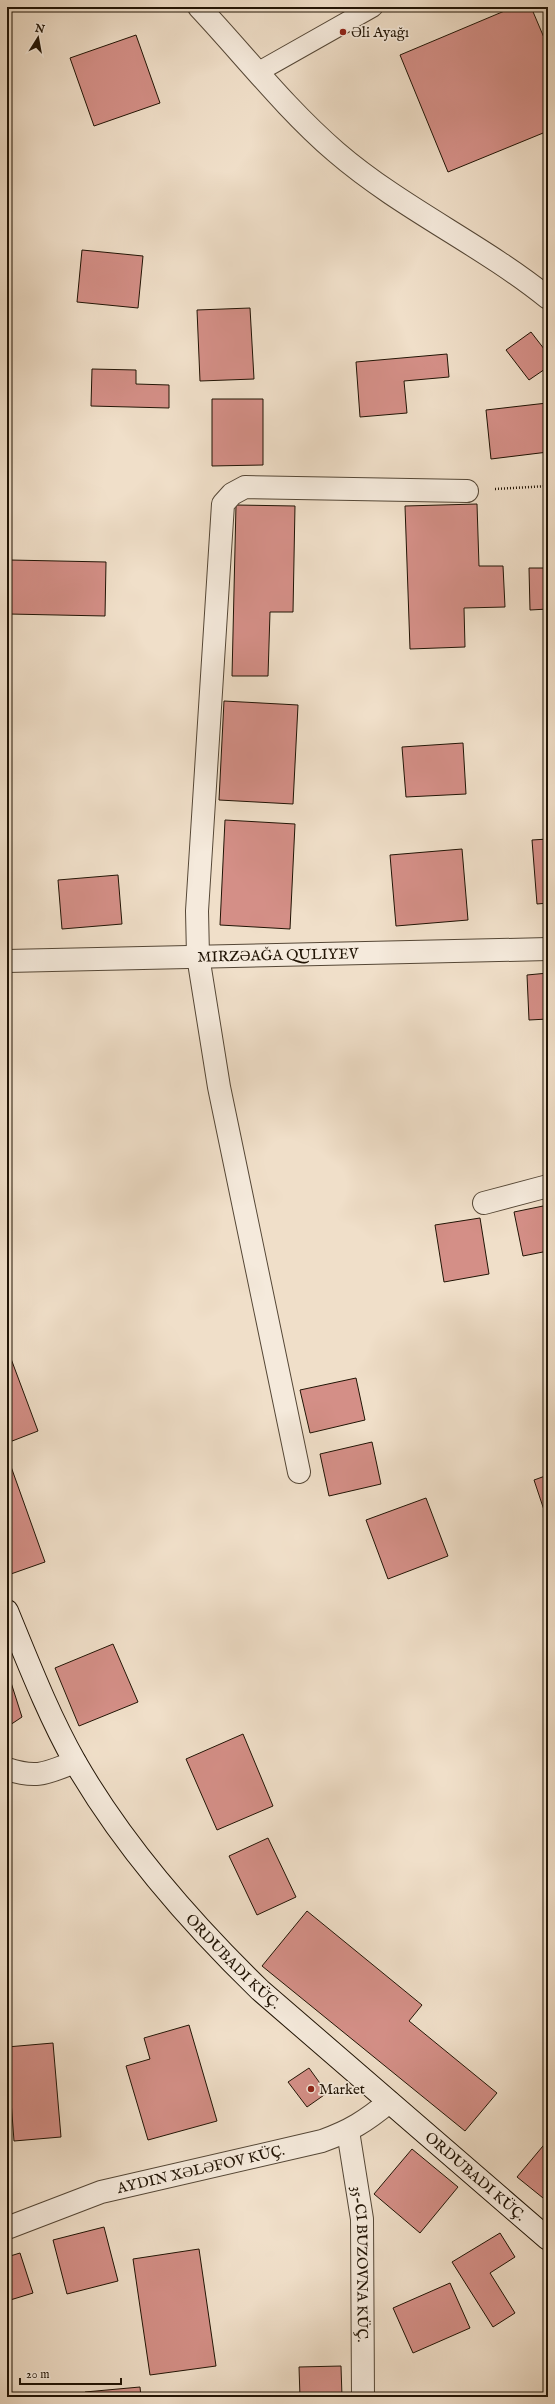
<svg xmlns="http://www.w3.org/2000/svg" width="555" height="2404" font-family="'IM FELL English',serif">
<rect width="100%" height="100%" fill="#f0dfc9"/>
<filter id="stains"><feTurbulence type="fractalNoise" baseFrequency=".005" numOctaves="4"/><feColorMatrix values="0 0 0 0 .2 0 0 0 0 .09 0 0 0 0 .02 0 0 0 .5 -.17"/></filter>
<radialGradient id="worn" r=".72"><stop offset=".6" stop-color="#630" stop-opacity="0"/><stop offset="1" stop-color="#630" stop-opacity=".3"/></radialGradient>
<path fill="#d48f87" stroke="#211405" d="M514,7H531L548,47V131L448,172L400,55Z
M136,35L160,103L94,126L70,58Z
M82,250L143,256L138,308L77,302Z
M250,308L254,379L200,381L197,310Z
M531,332L548,354V367L529,380L506,350Z
M447,354L449,377L404,381L407,413L360,417L356,362Z
M92,369L136,370V384L169,385V408L91,406Z
M212,399H263V465L212,466Z
M547,403L548,452L491,459L486,410Z
M477,504L479,566H503L505,607L464,608L465,647L410,649L405,506Z
M236,505L295,506L293,612H270L268,676H232Z
M10,560L106,562L105,616L9,614Z
M529,568H548V609L530,610Z
M224,701L298,705L293,804L219,800Z
M463,743L466,794L406,797L402,747Z
M225,820L295,824L290,929L220,925Z
M548,839V903L537,904L532,840Z
M462,849L468,920L396,926L390,855Z
M118,875L122,924L62,929L58,880Z
M548,973V1019L529,1020L527,975Z
M548,1205V1251L523,1256L514,1212Z
M480,1218L489,1274L444,1282L435,1225Z
M7,1348L38,1431L7,1443Z
M356,1378L365,1420L310,1433L300,1390Z
M372,1442L381,1484L329,1496L320,1454Z
M9,1461L45,1562L8,1575L7,1462Z
M548,1475V1522L534,1480Z
M426,1498L448,1556L388,1579L366,1520Z
M113,1644L138,1702L79,1726L55,1668Z
M7,1670L22,1717L7,1727Z
M243,1734L273,1806L217,1830L186,1759Z
M268,1838L296,1897L257,1915L229,1856Z
M307,1911L422,2005L409,2021L497,2093L465,2131L262,1966Z
M189,2025L217,2121L148,2140L126,2066L150,2059L144,2038Z
M53,2043L61,2137L14,2141L7,2047Z
M309,2068L327,2093L307,2107L288,2082Z
M548,2140V2202L517,2177Z
M412,2149L458,2187L420,2233L374,2194Z
M104,2227L118,2281L67,2294L53,2240Z
M500,2233L515,2257L490,2273L515,2313L493,2327L452,2262Z
M199,2249L216,2366L150,2375L133,2259Z
M20,2253L33,2293L7,2301V2257Z
M450,2283L470,2328L413,2353L393,2308Z
M341,2366L342,2397H300L299,2367Z
M140,2387L141,2397H85V2392Z"/>
<g fill="none" stroke-linecap="round" stroke-linejoin="round">
<defs>
<path id="lane" d="M258,72L373,7"/>
<g id="street">
<path d="M199,7C244,55 286,109 336,152C401,208 481,244 548,298"/>
<path id="s1" d="M7,961L548,949"/>
<path d="M484,1203L548,1186"/>
<path d="M299,1472L219,1087L198,956L197,911L223,504L232,494L245,487L467,491"/>
<path d="M7,1769C38,1779 46,1773 75,1762"/>
<path id="s2" d="M348,2131L362,2219L363,2397"/>
<path id="s3" d="M7,2228L101,2192L322,2141C350,2131 366,2121 389,2102"/>
</g>
<g id="secondary">
<path id="s4" d="M7,1611C28,1662 48,1714 75,1762C124,1847 190,1922 260,1990L548,2239"/>
</g>
</defs>
<use href="#lane" stroke="#554736" stroke-width="21"/>
<use href="#street" stroke="#554736" stroke-width="24"/>
<use href="#secondary" stroke="#211405" stroke-width="24"/>
<path stroke="#211405" stroke-width="2.5" stroke-dasharray="1 2" stroke-linecap="butt" d="M495,489L548,486"/>
<use href="#lane" stroke="#f5eadc" stroke-width="19"/>
<use href="#street" stroke="#f5eadc" stroke-width="22"/>
<use href="#secondary" stroke="#f5eadc" stroke-width="22"/>
</g>
<g fill="#8f2418" stroke="#f5eadc" stroke-width="1.5">
<circle cx="343" cy="32" r="4"/>
<circle cx="311" cy="2089" r="4"/>
</g>
<g text-anchor="middle" dominant-baseline="central" stroke-width="3.5" stroke-linejoin="round" paint-order="stroke">
<g font-size="15" fill="#211405" stroke="#f5eadc" text-anchor="start">
<text x="351" y="32">Əli Ayağı</text>
<text x="319" y="2089">Market</text>
</g>
<g font-size="15" fill="#211405" stroke="#f5eadc">
<text stroke="none"><textPath href="#s1" startOffset="271">MIRZƏAĞA QULIYEV</textPath></text>
<text stroke="none"><textPath href="#s4" startOffset="421">ORDUBADI KÜÇ.</textPath></text>
<text stroke="none"><textPath href="#s3" startOffset="203">AYDIN XƏLƏFOV KÜÇ.</textPath></text>
<text stroke="none"><textPath href="#s4" startOffset="745">ORDUBADI KÜÇ.</textPath></text>
<text stroke="none"><textPath href="#s2" startOffset="134">35-CI BUZOVNA KÜÇ.</textPath></text>
</g>
</g>
<rect width="555" height="2404" fill="none" stroke="#f0dfc9" stroke-width="24"/>
<rect x="8" y="8" width="539" height="2388" fill="none" stroke="#211405" stroke-width="2"/>
<rect x="12" y="12" width="531" height="2380" fill="none" stroke="#211405"/>
<g transform="translate(38 38) rotate(11)" stroke="#f5eadc" stroke-width="3" paint-order="stroke">
<path d="M0-3L7 15L0 10L-7 15Z" fill="#211405"/>
<text y="-6" font-size="11" font-weight="bold" text-anchor="middle" fill="#211405">N</text>
</g>
<path d="M20 2378v6h101v-6" fill="none" stroke="#211405" stroke-width="2"/>
<text x="26" y="2378" font-size="12" fill="#211405" stroke="#f5eadc" stroke-width="3" paint-order="stroke">20 m</text>
<rect width="100%" height="100%" filter="url(#stains)"/>
<rect width="100%" height="100%" fill="url(#worn)"/>
</svg>
